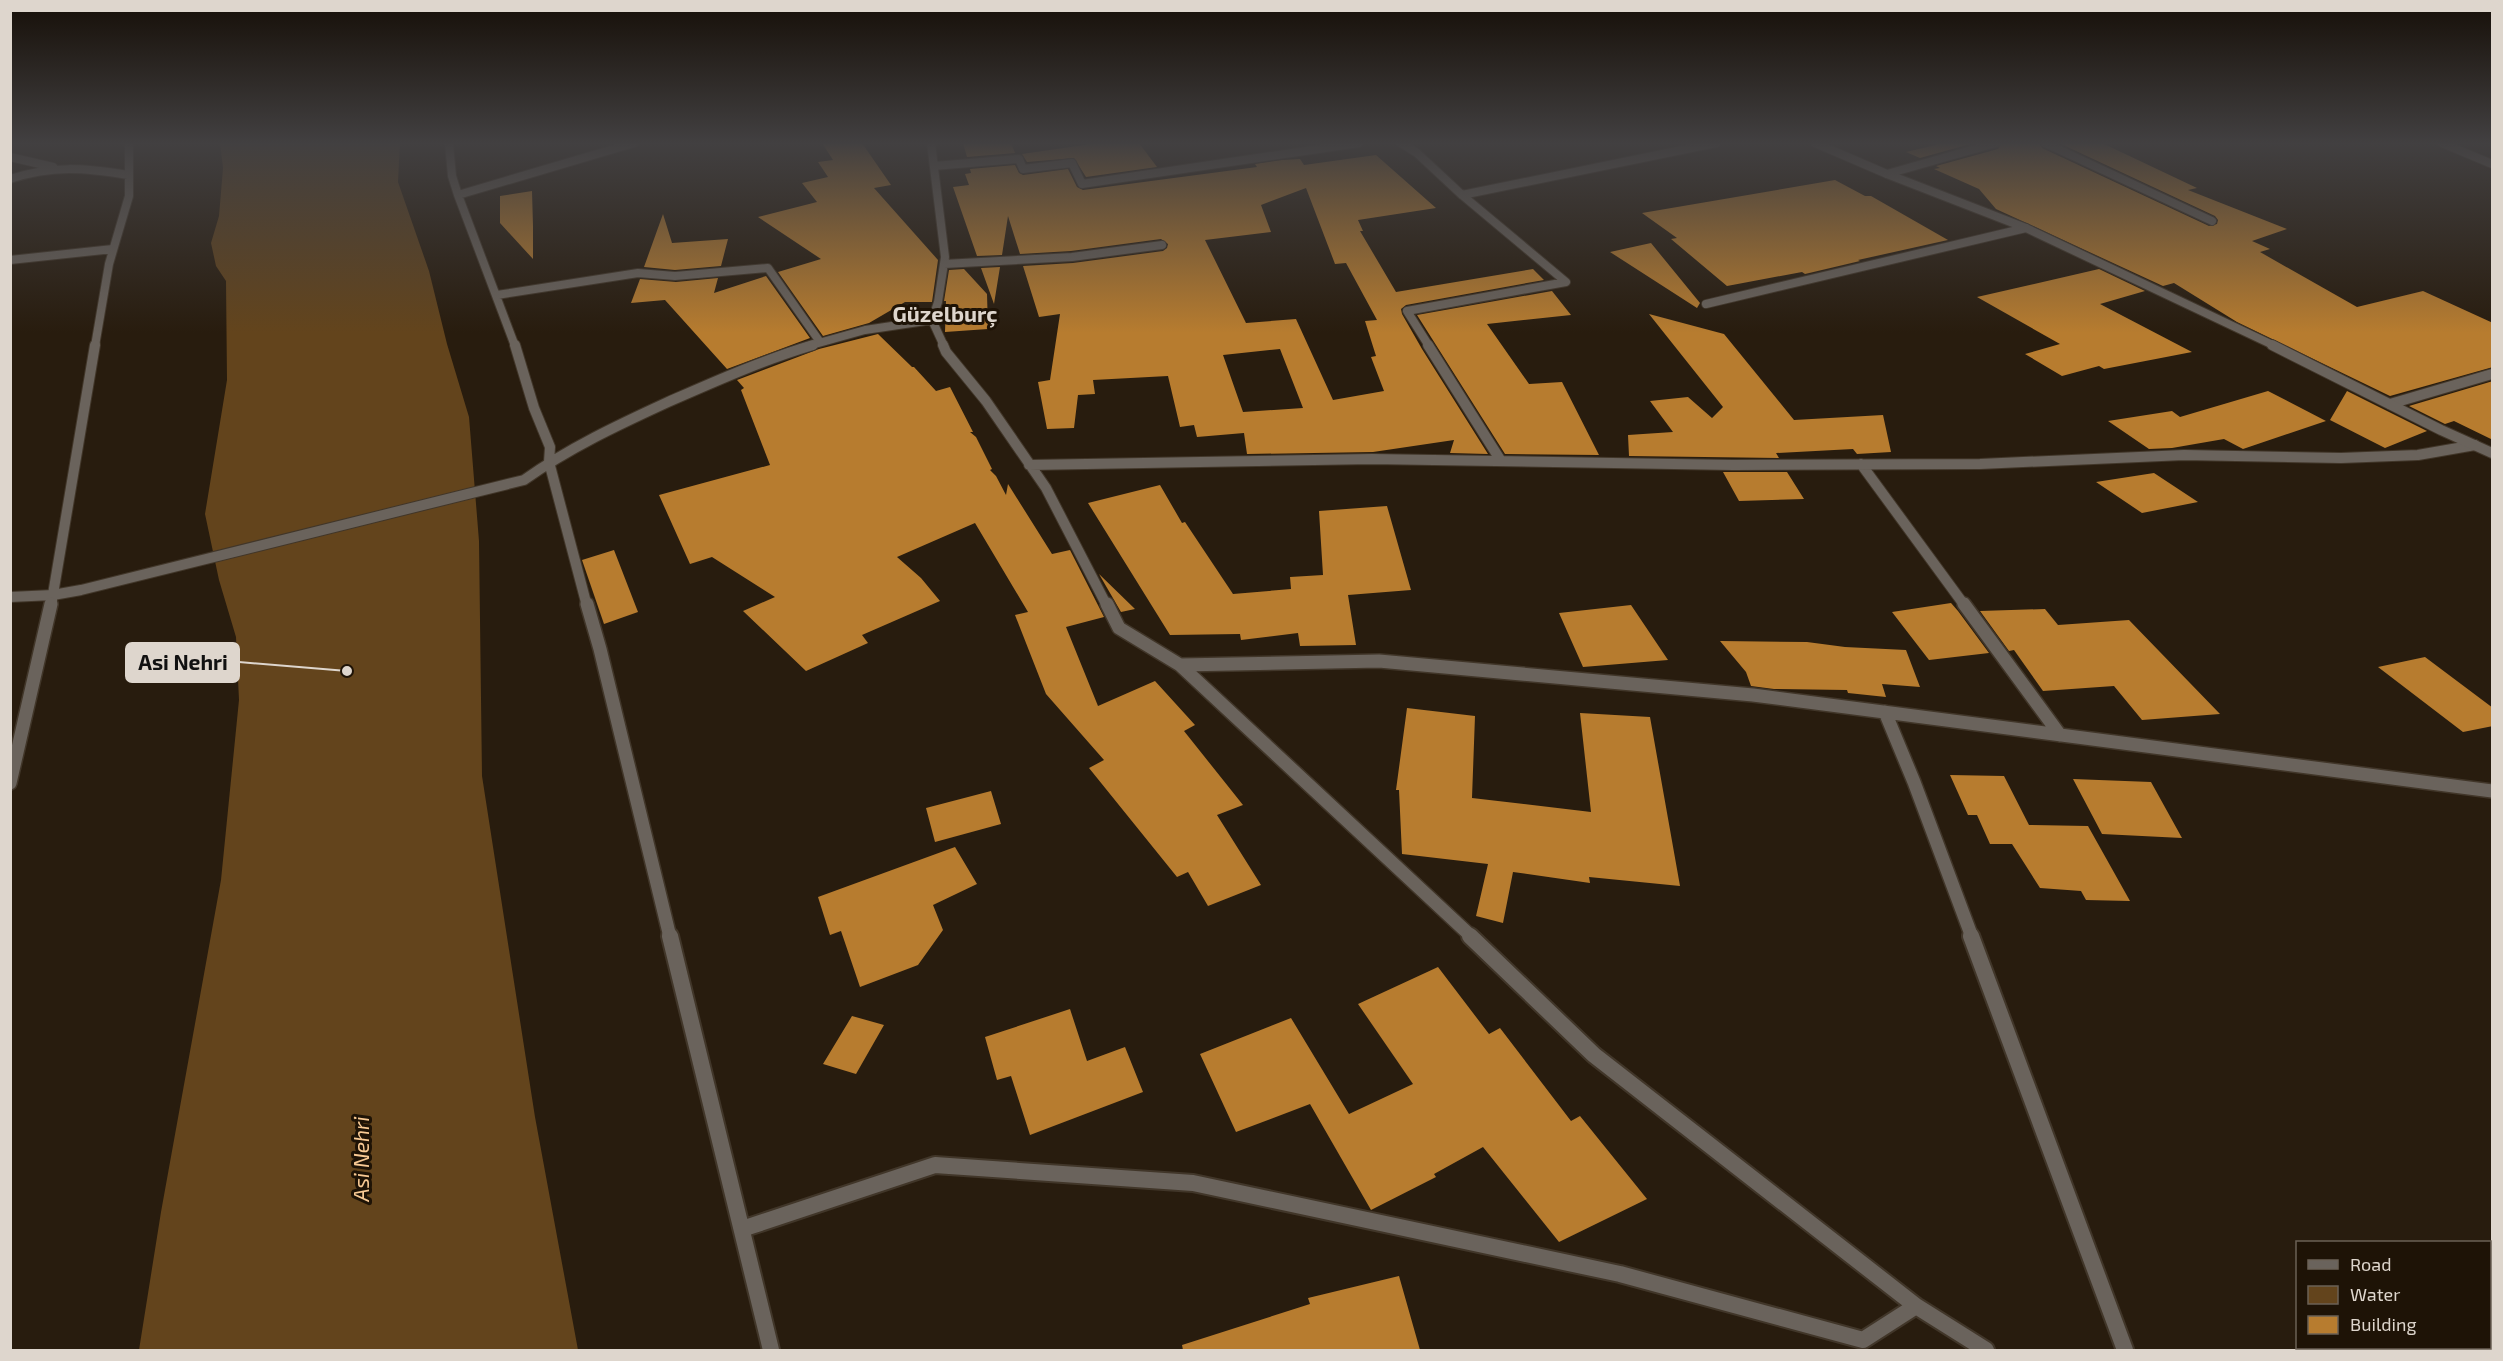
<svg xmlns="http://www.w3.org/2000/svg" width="2503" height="1361" font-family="'Exo 2',sans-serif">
<rect width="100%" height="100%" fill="#281c0e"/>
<path fill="#63441c" d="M220,143H400L398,182L429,271L447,344L469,417L479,541L482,776L535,1117L578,1350H139L161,1212L221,880L239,700L236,637L219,580L205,514L227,380L226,281L216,266L211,243L219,216L223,168Z"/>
<path fill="#b77c2f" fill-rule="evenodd" d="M822,143H862L891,185L874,188L938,260L932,302H905L869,323L823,336L778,272L821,259L758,217L817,202L802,183L828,177L818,162L833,160Z
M963,143H1011L1015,153L967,157Z
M1098,143H1139L1157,167L1086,177L1074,158L1027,162L1022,154Z
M1944,143H1974L1920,158L1906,152Z
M2002,143H2039L2042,148L2209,226L2217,224L2218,220L2215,216L2059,143H2102L2197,188L2188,190L2287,229L2252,241L2270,249L2260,252L2357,307L2423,291L2493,323V367L2390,396L2237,322L2174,283L2163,286L1996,209L1979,189L1934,169L1940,168L1936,166L1998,149Z
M1376,155L1436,208L1358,220L1363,231H1360L1396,292L1533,269L1544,280L1406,305L1401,309L1402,314L1422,349L1488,454L1450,453L1454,440L1373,452L1247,454L1244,433L1197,437L1194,425L1180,427L1168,376L1093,380L1095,394L1078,395L1074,428L1047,429L1038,382L1050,380L1060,314L1039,317L1023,266L1073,263L1163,251L1167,248L1168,244L1161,239L1071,251L1020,254L1008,216L1002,255L977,256L953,187L969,185L965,174L971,173L970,169L1015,165L1019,173L1023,175L1068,169L1077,187L1083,190L1257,167L1255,164L1282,160L1300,159L1304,165ZM1306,188L1335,264L1346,263L1377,320L1365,321L1376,356L1371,357L1384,391L1333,400L1296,319L1246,323L1205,240L1271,232L1261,205ZM1280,349L1303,408L1243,412L1223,355Z
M1835,180L1865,196H1871L1948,240L1858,260L1860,261L1805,274L1802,272L1727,286L1671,239L1677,238L1642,213Z
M532,191L533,226V259L500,223V196Z
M663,214L672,243L728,239L721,266L675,270L644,267Z
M1651,243L1700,303L1697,308L1610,252Z
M1000,267L994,304L981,268Z
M964,269L987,294L988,329L945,332L946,301H944L949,270Z
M2099,269L2145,291L2100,304L2192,352L2104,369L2099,366L2062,376L2025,354L2060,344L1977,297Z
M766,276L810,338L727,369L665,300L631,303L640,279L676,282L718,278L714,293Z
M1552,291L1571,315L1487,324L1529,384L1562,382L1599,455L1505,454L1417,315Z
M1649,314L1724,334L1794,420L1883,415L1891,452L1857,454L1853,449L1776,453L1779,458L1629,456L1628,435L1673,432L1650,401L1688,397L1712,418L1723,407Z
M878,334L912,367H914L936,391L950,387L973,432H970L976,437L992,469L990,470L996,476L1006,495L1008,484L1052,554L1070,550L1104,617L1066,627L1098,706L1155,681L1195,725L1184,731L1243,805L1217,815L1261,885L1208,906L1188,872L1177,877L1089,768L1104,760L1046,694L1015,615L1028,612L975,523L897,557L921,578L940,601L862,635L868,643L806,671L743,611L775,597L712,557L690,564L659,495L770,465L741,390L744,388L737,380L819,349Z
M2493,381V440L2454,421L2445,424L2409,406Z
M2268,391L2326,421L2243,449L2224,439L2172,448L2149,449L2108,421L2172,411L2180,417Z
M2347,391L2427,431L2385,448L2330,420Z
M1723,472H1787L1804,499L1739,501Z
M2154,473L2198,502L2142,513L2096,482Z
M1160,485L1182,523L1185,522L1233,594L1291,589L1290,577L1323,575L1319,511L1387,506L1411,590L1348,595L1356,645L1300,646L1298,633L1241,640L1240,634L1170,635L1088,503Z
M614,550L638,612L604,624L582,560Z
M1099,574L1135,609L1121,612Z
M1951,603L1958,611L1989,653L1929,660L1892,612Z
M1631,605L1668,660L1583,667L1559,613Z
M2045,609L2058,625L2129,620L2220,714L2142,720L2114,686L2043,691L2014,650L2009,651L1980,611Z
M1720,641L1807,642L1845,647L1906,650L1920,687L1882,684L1886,697L1848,693L1847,690L1774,689L1751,686L1746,672Z
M2425,657L2493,708V726L2463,732L2378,667Z
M1407,708L1475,716L1472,798L1591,812L1580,713L1650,717L1680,886L1589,877L1590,883L1513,872L1503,923L1476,916L1488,864L1402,854L1399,790H1396Z
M1950,775L2004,776L2029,825L2088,826L2130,901L2086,900L2081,891L2040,888L2012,844H1990L1977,815H1968Z
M2073,779L2151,782L2182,838L2102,834Z
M991,791L1001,824L935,842L926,808Z
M955,847L977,884L933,905L943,930L918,965L860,987L841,931L830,935L818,897Z
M1438,967L1489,1034L1500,1028L1571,1121L1580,1116L1647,1199L1559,1242L1483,1147L1434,1174L1436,1177L1371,1210L1310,1104L1236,1132L1200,1054L1291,1018L1349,1114L1413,1084L1358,1004Z
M1070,1009L1087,1061L1125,1047L1143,1092L1030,1135L1011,1076L997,1080L985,1037Z
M852,1016L884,1025L856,1074L823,1064Z
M1399,1276L1420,1350H1183L1182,1345L1310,1304L1308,1298Z"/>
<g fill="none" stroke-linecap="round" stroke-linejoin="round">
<defs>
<path id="minor-far3" d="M449,143L452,176L458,195L515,346
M931,143L945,257L938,302L932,320L944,346
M1401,143L1417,153L1462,195L1566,282L1407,311L1429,346
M2045,143L2212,221
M2442,143L2492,164
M10,157L53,167
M934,166L1019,159L1023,169L1072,163L1082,184L1359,143
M1887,174L1996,143
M10,179C53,165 84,168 128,175
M458,195L634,143
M1462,195L1716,143
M10,260L113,249
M944,264L1072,257L1162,245
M497,295L638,273L675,276L768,268L820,342
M1706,304L2026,228
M95,346L109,264L129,196V143
M808,346L865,330L932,320"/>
<path id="minor-far2" d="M515,345L534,408L550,447L549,462L587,606
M943,345L946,352L986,401L1046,488L1107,606
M1428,345L1501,461
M2390,404L2492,374
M1861,464L1965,606
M1029,465L1372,459L1733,465L1980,464L2184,455L2341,458L2418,455L2475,445
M10,597L53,595L81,590L524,480C569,448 618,425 668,402C716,381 763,360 813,345
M51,606L95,345"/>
<path id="minor-far1" d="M587,604L600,649L670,937
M1107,604L1119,628L1180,665L1379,661L1753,695L2492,791
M1964,604L2060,735
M1180,665L1472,937
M1885,712L1914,782L1972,937
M10,783L51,604"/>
<path id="minor" d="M670,936L771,1350
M1470,936L1594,1055L1916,1306L1986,1350
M1971,936L2125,1350
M742,1229L935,1165L1193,1183L1620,1274L1863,1340L1916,1306"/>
<path id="tertiary-far1" d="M1815,143L1887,174L2026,228L2275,346"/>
<path id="tertiary" d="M2272,345L2441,430L2492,453"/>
</defs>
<use href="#minor-far3" stroke="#413629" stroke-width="10"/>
<use href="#minor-far2" stroke="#413629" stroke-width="12"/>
<use href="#minor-far1" stroke="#413629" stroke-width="16"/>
<use href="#minor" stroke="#413629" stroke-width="20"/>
<use href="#tertiary-far1" stroke="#413629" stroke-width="10"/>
<use href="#tertiary" stroke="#413629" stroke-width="12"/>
<use href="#minor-far3" stroke="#6a635c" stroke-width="8"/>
<use href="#minor-far2" stroke="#6a635c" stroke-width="10"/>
<use href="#minor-far1" stroke="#6a635c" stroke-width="13"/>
<use href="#minor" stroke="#6a635c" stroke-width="16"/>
<use href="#tertiary-far1" stroke="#6a635c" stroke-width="8"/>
<use href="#tertiary" stroke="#6a635c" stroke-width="10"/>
</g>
<linearGradient id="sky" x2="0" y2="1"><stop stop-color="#160f08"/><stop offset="0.43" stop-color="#424041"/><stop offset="1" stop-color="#424041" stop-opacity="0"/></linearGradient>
<rect width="2503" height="333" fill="url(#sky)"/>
<g text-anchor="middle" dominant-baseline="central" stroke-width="6" stroke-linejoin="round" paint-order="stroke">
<g font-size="21" font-style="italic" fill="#f9ca94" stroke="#1e1306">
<text transform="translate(360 1159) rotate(-90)">Asi Nehri</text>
</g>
<g font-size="22" font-weight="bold" fill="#ded6cd" stroke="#1e1306">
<text x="945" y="313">Güzelburç</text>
</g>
</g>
<path fill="none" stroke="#ded6cd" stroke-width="2" d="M347 671L239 662"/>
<circle fill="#ded6cd" stroke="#1e1306" stroke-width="2" cx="347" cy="671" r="6"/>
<rect fill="#ded6cd" stroke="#ded6cd" stroke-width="2" x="126" y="643" width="113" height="39" rx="6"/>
<g font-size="21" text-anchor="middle" font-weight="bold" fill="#111">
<text x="183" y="670">Asi Nehri</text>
</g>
<rect width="2503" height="1361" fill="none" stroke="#ded6cd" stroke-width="24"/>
<rect x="2296" y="1241" width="195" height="108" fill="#1e1306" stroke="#6b6156" stroke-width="1.5"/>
<rect x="2308" y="1260" width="30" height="9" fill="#6a635c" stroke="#6b6156" stroke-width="1.5"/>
<text x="2350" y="1271" font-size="18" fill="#ded6cd">Road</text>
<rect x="2308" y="1286" width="30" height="18" fill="#63441c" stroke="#6b6156" stroke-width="1.5"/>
<text x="2350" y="1301" font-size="18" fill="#ded6cd">Water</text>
<rect x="2308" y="1316" width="30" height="18" fill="#b77c2f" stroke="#6b6156" stroke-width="1.5"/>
<text x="2350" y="1331" font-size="18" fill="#ded6cd">Building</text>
</svg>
